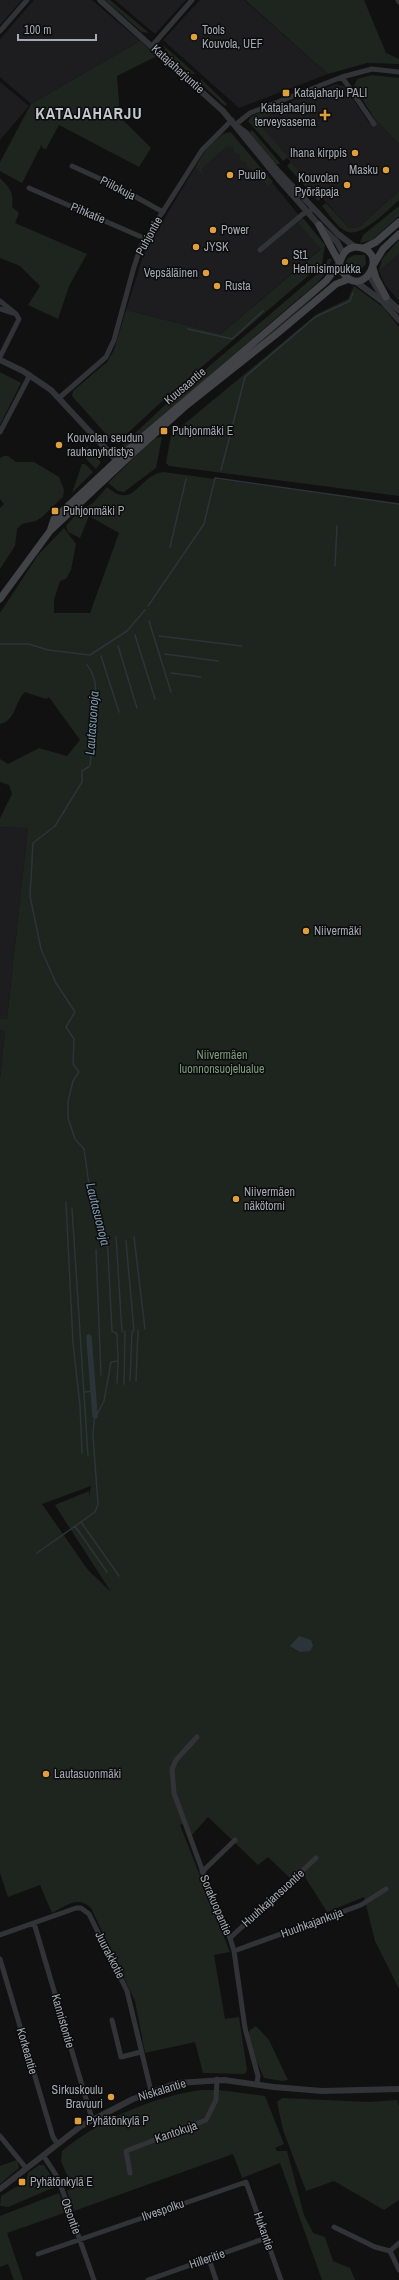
<svg xmlns="http://www.w3.org/2000/svg" width="399" height="2280" font-family="'Archivo Narrow',sans-serif">
<rect width="100%" height="100%" fill="#111112"/>
<path fill="#1d1d1f" d="M0,0H22L0,25Z
M34,0H92L140,41L31,104L0,77V39Z
M115,0H186L155,34Z
M200,0H244L328,74L239,108L163,40Z
M0,82L29,106L0,140Z
M336,84L344,86L369,123L374,118L399,144V191L359,227L349,228L254,121L279,106Z
M231,132L324,246L221,334L126,310L144,253L207,147L223,133Z
M399,254V301L385,285L379,271Z
M0,827L28,828L7,1019H0Z
M0,1030L5,1031L0,1078Z"/>
<path fill="#1e251e" fill-rule="evenodd" d="M105,0H110L149,33L142,32Z
M245,0H364L386,53L399,59V64L367,63L328,74Z
M140,41L157,56L117,76L120,117L151,148L139,167L59,125L46,149L42,148V144L22,183L0,171V162L31,104Z
M163,45L196,74H190L166,52Z
M372,75L399,78V144L374,118L354,86L357,79Z
M201,79L227,104L225,106L201,84Z
M274,106L276,109L259,124L288,157L283,161L248,121L252,116Z
M252,130L280,163L279,164H276L249,132Z
M227,133H231L273,182L268,186L259,176L253,174L252,169L247,167L246,162L240,160V155L234,153L233,147L227,146L201,169L203,175L196,168C201,153 214,140 227,133Z
M291,162L322,198L318,201L287,166Z
M0,178C10,188 14,193 12,207L19,213L15,223L87,254L69,286L58,319L28,305L40,286L20,266L0,258Z
M399,191V200C389,209 362,237 348,232C338,229 329,214 322,206L326,203L349,228L359,227Z
M399,206V216L372,240L360,243L363,235Z
M303,218L325,245L322,264L171,393L117,443L113,442L72,396L73,391L107,362L114,350L126,310L221,334L321,249L298,223Z
M399,240V254L379,271L382,259Z
M354,255H365L366,264L358,272L347,271L345,263L348,258Z
M328,259H332L327,271L317,283L126,447L116,451L178,393L324,268Z
M327,285L290,319L240,359L239,358Z
M354,286L383,307L399,327V496L169,466L166,463L171,435L317,314L348,299Z
M0,372L21,383L0,425Z
M162,437L156,468L124,492L118,491L108,483L146,446L156,438Z
M87,446L101,462L96,469C90,463 79,455 87,446Z
M4,456H8L16,462H34L59,477L64,490L63,497L42,517L36,521L22,524L17,529L15,546L0,569V508L4,504L0,499V458Z
M82,464H85L93,472L72,493Z
M163,472L399,504V1989L375,1941L364,1897L327,1912L300,1869L290,1878L268,1857L258,1865L208,1817L191,1836L186,1823L180,1825L230,1952L214,1955L225,2019L239,2017L247,2070L245,2074L203,2073L195,2042L145,2053L135,2001L91,1908C78,1895 66,1906 52,1913L40,1885L8,1897L0,1873V1079L5,1031L0,1030V1019H7L28,828L0,827V818L12,794L9,785L0,782V759L8,764L39,748L67,756L80,740L49,697L46,699L25,692C15,701 16,721 0,724V613L38,555L64,528L76,544L71,570L66,579L60,581L54,600V613H90L119,533L89,516L80,538L68,532L66,526L78,512L93,503L107,487C135,511 137,476 163,472ZM91,1486L89,1498V1491L55,1505L111,1592L88,1570L42,1504Z
M256,2026L269,2040L288,2080L282,2081L264,2078L256,2060L249,2034L250,2030Z
M201,2090H219L265,2096L284,2144L275,2148L277,2151H287L304,2215L313,2233L325,2237L333,2261L350,2268L355,2280H322L280,2163L242,2178L233,2154L74,2211L67,2191L72,2188L71,2185L61,2161L62,2151C101,2119 152,2097 201,2090Z
M282,2098L369,2102L397,2100L399,2106V2200L384,2210L334,2181L306,2191L283,2130L277,2102Z
M17,2160L19,2168L0,2184V2166Z
M39,2165H44L56,2184L55,2187L8,2207L0,2206L1,2196L26,2181L28,2173Z
M59,2193L67,2212L7,2233L23,2280H14L8,2264L0,2267V2216Z"/>
<path fill="#2c343a" d="M299,1636L311,1640L313,1646L310,1651L300,1652L290,1646Z"/>
<g fill="none" stroke-linecap="round" stroke-linejoin="round">
<path stroke="#2c343a" stroke-width="1.5" d="M188,329L232,339L263,311
M221,470L245,377L315,317L350,301L353,293
M170,547L186,479
M335,566L337,526
M148,606L204,524L215,478L399,504
M149,621L171,692
M135,635L155,699
M159,636L242,646
M0,644H29L48,650L90,655L127,631L145,610
M118,646L137,708
M165,654L218,661
M101,656L119,712
M171,673L201,677
M66,1202L73,1343L80,1406L82,1453
M72,1208L88,1456
M116,1237L122,1332
M134,1237L145,1329
M126,1241L134,1331
M96,1250L101,1375
M130,1381L132,1331
M136,1381L138,1330
M117,1383L118,1361
M124,1384L125,1331
M85,1392L93,1391
M81,1522L119,1576
M75,1526L107,1572
M37,1553L95,1512L98,1504L93,1436L94,1420L104,1401L111,1362L118,1361L117,1334L112,1331L107,1235L97,1216L88,1178L84,1149L75,1139L68,1118V1101L73,1081L79,1072L73,1064L74,1039L66,1027L75,1012L56,983L41,949L30,896L33,843L55,826L82,782V771L90,766L91,756L89,743L93,737L94,696C98,688 93,671 87,665"/>
<path stroke="#2c343a" stroke-width="5.5" d="M89,1337L95,1416"/>
<path stroke="#323337" stroke-width="5" d="M398,0L399,2
M0,31L27,0
M152,46L192,0
M342,77L374,124
M235,125L250,113L342,77L372,69L399,72
M72,166L118,187L163,212
M29,188L146,239
M260,250L303,214L314,209
M0,301L16,314L19,319L0,357
M0,309L13,313
M59,398L106,357L114,340L134,267L141,246L202,150L232,120
M0,432L30,375
M197,1737L176,1760L172,1769L174,1793L208,1886L230,1938L234,1951L245,2028L258,2076L257,2084
M202,1872L235,1840
M34,1923L92,2119
M0,1935L76,1908H81L89,1914L127,1991L151,2091
M230,1938L316,1858
M234,1951L361,1905L386,1889
M0,1959L53,2137L57,2143
M112,2020L121,2057L141,2052
M0,2136L26,2168
M43,2155L58,2178L94,2280
M130,2173L126,2151L206,2120L216,2100L217,2079
M334,2227L375,2247L390,2251L399,2243
M390,2251L399,2270
M38,2254L246,2182L281,2280
M209,2259L216,2280
M148,2280L266,2238"/>
<path stroke="#323337" stroke-width="6" d="M100,0L223,111L280,181L319,225L337,242L343,253
M238,127L246,133L277,170L338,234L355,247
M369,275L378,290L399,310
M355,281L382,301L399,320
M0,360L23,371L51,390L120,464
M0,2189L81,2126L133,2099L177,2083L224,2080L274,2087L322,2091L399,2089"/>
<path stroke="#414347" stroke-width="7" d="M364,248L376,242L399,222
M374,264L383,249L399,234
M373,268L376,278L386,297
M50,531L54,519L132,446L326,281L338,266C343,256 343,249 355,247C392,248 364,300 344,274C340,270 341,264 338,260L319,225
M0,599L50,531L130,456L187,405L279,332L336,284L349,279"/>
</g>
<g fill="#df9f3c" stroke="#0c0c0d" stroke-width="1.5">
<circle cx="194" cy="37" r="4"/>
<rect x="282" y="89" width="8" height="8" rx="2"/>
<path d="M323 109h4v4h4v4h-4v4h-4v-4h-4v-4h4z"/>
<circle cx="355" cy="153" r="4"/>
<circle cx="386" cy="170" r="4"/>
<circle cx="230" cy="175" r="4"/>
<circle cx="347" cy="185" r="4"/>
<circle cx="213" cy="230" r="4"/>
<circle cx="196" cy="247" r="4"/>
<circle cx="285" cy="262" r="4"/>
<circle cx="206" cy="273" r="4"/>
<circle cx="217" cy="286" r="4"/>
<rect x="160" y="427" width="8" height="8" rx="2"/>
<circle cx="59" cy="445" r="4"/>
<rect x="51" y="507" width="8" height="8" rx="2"/>
<circle cx="306" cy="931" r="4"/>
<circle cx="236" cy="1199" r="4"/>
<circle cx="46" cy="1774" r="4"/>
<circle cx="111" cy="2097" r="4"/>
<rect x="74" y="2117" width="8" height="8" rx="2"/>
<rect x="18" y="2178" width="8" height="8" rx="2"/>
</g>
<g text-anchor="middle" dominant-baseline="central" stroke-width="3" stroke-linejoin="round" paint-order="stroke">
<g font-size="12" fill="#a4a9b2" stroke="#0c0c0d" text-anchor="start">
<text x="202" y="30">Tools<tspan x="202" dy="14">Kouvola, UEF</tspan></text>
<text x="294" y="93">Katajaharju PALI</text>
<text x="316" y="108" text-anchor="end">Katajaharjun<tspan x="316" dy="14">terveysasema</tspan></text>
<text x="347" y="153" text-anchor="end">Ihana kirppis</text>
<text x="378" y="170" text-anchor="end">Masku</text>
<text x="238" y="175">Puuilo</text>
<text x="339" y="178" text-anchor="end">Kouvolan<tspan x="339" dy="14">Pyöräpaja</tspan></text>
<text x="221" y="230">Power</text>
<text x="204" y="247">JYSK</text>
<text x="293" y="255">St1<tspan x="293" dy="14">Helmisimpukka</tspan></text>
<text x="198" y="273" text-anchor="end">Vepsäläinen</text>
<text x="225" y="286">Rusta</text>
<text x="172" y="431">Puhjonmäki E</text>
<text x="67" y="438">Kouvolan seudun<tspan x="67" dy="14">rauhanyhdistys</tspan></text>
<text x="63" y="511">Puhjonmäki P</text>
<text x="314" y="931">Niivermäki</text>
<text x="244" y="1192">Niivermäen<tspan x="244" dy="14">näkötorni</tspan></text>
<text x="54" y="1774">Lautasuonmäki</text>
<text x="103" y="2090" text-anchor="end">Sirkuskoulu<tspan x="103" dy="14">Bravuuri</tspan></text>
<text x="86" y="2121">Pyhätönkylä P</text>
<text x="30" y="2182">Pyhätönkylä E</text>
</g>
<g font-size="12" fill="#a4a9b2" stroke="#0c0c0d">
<text transform="translate(178 69) rotate(42)">Katajaharjuntie</text>
<text transform="translate(118 188) rotate(27)">Piilokuja</text>
<text transform="translate(88 213) rotate(23)">Pihkatie</text>
<text transform="translate(149 236) rotate(-61)">Puhjontie</text>
<text transform="translate(185 386) rotate(-40)">Kuusaantie</text>
<text transform="translate(273 1898) rotate(-42)">Huuhkajansuontie</text>
<text transform="translate(216 1905) rotate(67)">Sorakuopantie</text>
<text transform="translate(312 1923) rotate(-20)">Huuhkajankuja</text>
<text transform="translate(110 1955) rotate(63)">Juurakkotie</text>
<text transform="translate(63 2021) rotate(74)">Kannistontie</text>
<text transform="translate(27 2051) rotate(74)">Korkeantie</text>
<text transform="translate(162 2090) rotate(-17)">Niskalantie</text>
<text transform="translate(176 2132) rotate(-19)">Kantokuja</text>
<text transform="translate(163 2210) rotate(-19)">Ilvespolku</text>
<text transform="translate(71 2216) rotate(70)">Otsontie</text>
<text transform="translate(264 2231) rotate(71)">Hukantie</text>
<text transform="translate(207 2259) rotate(-19)">Hilleritie</text>
</g>
<g font-size="12" fill="#7c9b7c" stroke="#0c0c0d">
<text x="222" y="1055">Niivermäen<tspan x="222" dy="14">luonnonsuojelualue</tspan></text>
</g>
<g font-size="13" font-style="italic" fill="#7d98aa" stroke="#0c0c0d">
<text transform="translate(92 723) rotate(-86)">Lautasuonoja</text>
<text transform="translate(98 1214) rotate(76)">Lautasuonoja</text>
</g>
<g font-size="16" font-weight="bold" letter-spacing="1" fill="#c4c7ce" stroke="#0c0c0d">
<text x="89" y="113">KATAJAHARJU</text>
</g>
</g>
<path d="M18 34v6h78v-6" fill="none" stroke="#a4a9b2" stroke-width="2"/>
<text x="24" y="34" font-size="12" fill="#a4a9b2" stroke="#0c0c0d" stroke-width="3" paint-order="stroke">100 m</text>
</svg>
